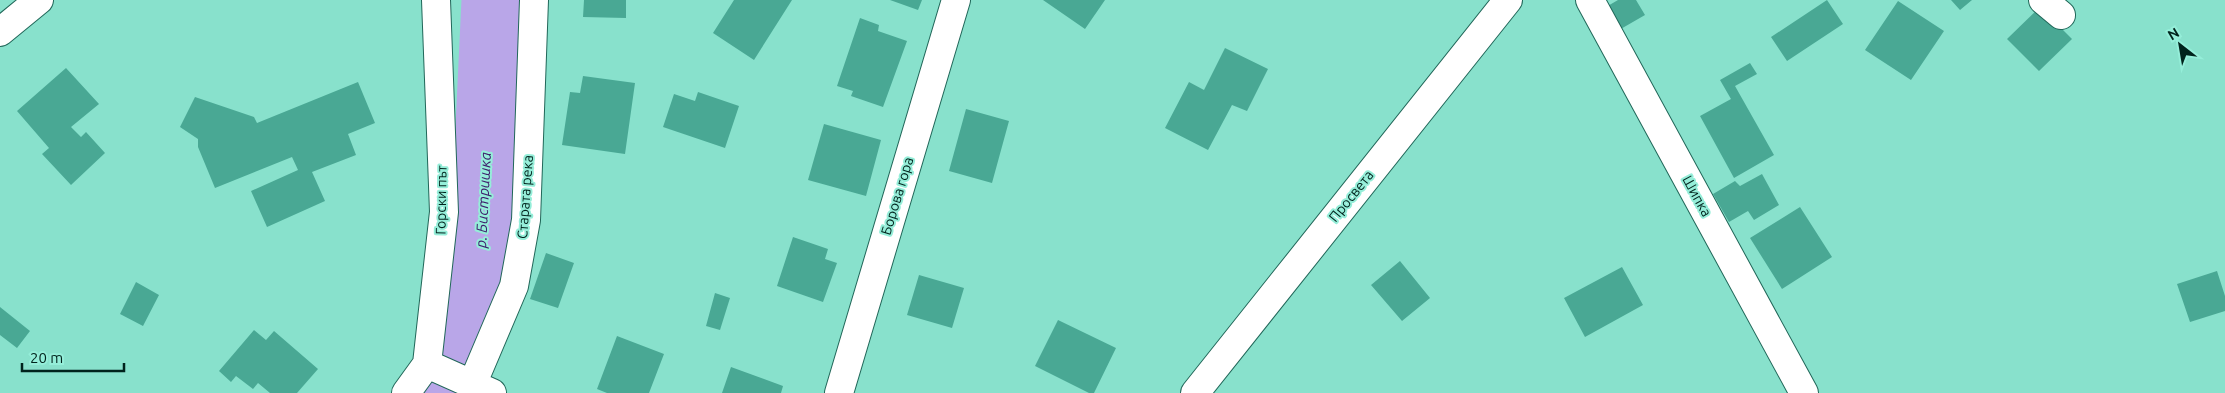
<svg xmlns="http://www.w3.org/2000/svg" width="2225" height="393" font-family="Ubuntu,sans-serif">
<rect width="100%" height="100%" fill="#88e1cc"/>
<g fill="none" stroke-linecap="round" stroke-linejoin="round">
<path stroke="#b9a6e8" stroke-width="61" d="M440,393L462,349L479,275L492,0"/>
</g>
<path fill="#49a894" d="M584,0H626V18L583,17Z
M734,0H792L754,60L713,33Z
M890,0H922L918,10Z
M1043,0H1105L1085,29Z
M1618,0H1636L1645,15L1619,30L1606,7Z
M1827,0L1843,24L1787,61L1771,37Z
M1951,0H1972L1960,10Z
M1898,1L1944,31L1911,80L1865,50Z
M2040,7L2072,39L2039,71L2007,39Z
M860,18L879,25L878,31L907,41L883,107L851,96L853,91L837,86Z
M1225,48L1268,69L1247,111L1232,105L1208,150L1165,128L1189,82L1204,90Z
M1750,63L1757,74L1735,86L1774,155L1734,178L1700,116L1731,99L1720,80Z
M66,68L99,104L71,127L81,137L86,132L105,153L71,185L42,154L49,148L17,111Z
M583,76L635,83L625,154L562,145L570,92L580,93Z
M358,82L375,123L348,134L356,155L312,172L325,201L267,227L251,191L298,170L292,157L215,188L198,147V139L180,127L195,97L254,117L257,123Z
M698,92L739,106L725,148L663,127L674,94L695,101Z
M966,109L1009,121L992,183L949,171Z
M824,124L881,140L866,196L808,180Z
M1762,174L1779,205L1754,220L1748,211L1729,222L1713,194L1735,181L1740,186Z
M1800,207L1832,257L1782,289L1750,238Z
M793,237L828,249L825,259L837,263L823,302L777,286Z
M546,253L574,263L558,308L530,299Z
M1400,261L1430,298L1402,321L1371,285Z
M1622,267L1643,305L1585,337L1564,298Z
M2217,271L2225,296V311L2190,322L2177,284Z
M919,275L964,288L952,328L907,315Z
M136,282L159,295L143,326L120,314Z
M715,293L730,298L720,330L706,326Z
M0,307L30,331L17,348L0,335Z
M1058,320L1116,348L1094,393H1089L1035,366Z
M254,330L266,340L274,331L318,369L297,393H270L258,383L253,389L236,376L231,382L219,371Z
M617,336L664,354L649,393H607L597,389Z
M731,367L783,386L781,393H722Z"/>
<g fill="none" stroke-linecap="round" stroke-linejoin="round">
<defs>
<path id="street" d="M1590,0L1804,393
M2043,0L2061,15
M0,32L39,0
M427,364L492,393
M472,385L514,286L526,220L534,0
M406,393L427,364L444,212L436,0
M839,393L956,0
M1195,393L1508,0"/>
</defs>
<use href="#street" stroke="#216759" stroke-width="30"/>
<use href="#street" stroke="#fff" stroke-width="28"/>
</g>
<g text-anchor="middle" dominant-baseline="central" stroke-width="4" stroke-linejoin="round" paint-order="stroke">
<g font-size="14" fill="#00231c" stroke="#95eed9">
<text transform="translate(897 196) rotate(-73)">Борова гора</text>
<text transform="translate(1351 196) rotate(-51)">Просвета</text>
<text transform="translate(1697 196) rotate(61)">Шипка</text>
<text transform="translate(525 197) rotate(-86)">Старата река</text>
<text transform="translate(441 200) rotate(-89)">Горски път</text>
</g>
<g font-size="15" font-style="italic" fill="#3f216d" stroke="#95eed9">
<text transform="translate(483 200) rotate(-87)">р. Бистришка</text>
</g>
</g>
<g transform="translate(2180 45) rotate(329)" stroke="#95eed9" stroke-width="4" paint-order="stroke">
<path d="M0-4L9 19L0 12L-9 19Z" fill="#00231c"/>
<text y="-8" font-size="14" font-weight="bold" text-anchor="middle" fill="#00231c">N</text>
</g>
<path d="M22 363v8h102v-8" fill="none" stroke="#00231c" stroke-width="2.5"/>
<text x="30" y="363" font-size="15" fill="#00231c" stroke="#95eed9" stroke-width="4" paint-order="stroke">20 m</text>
</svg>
